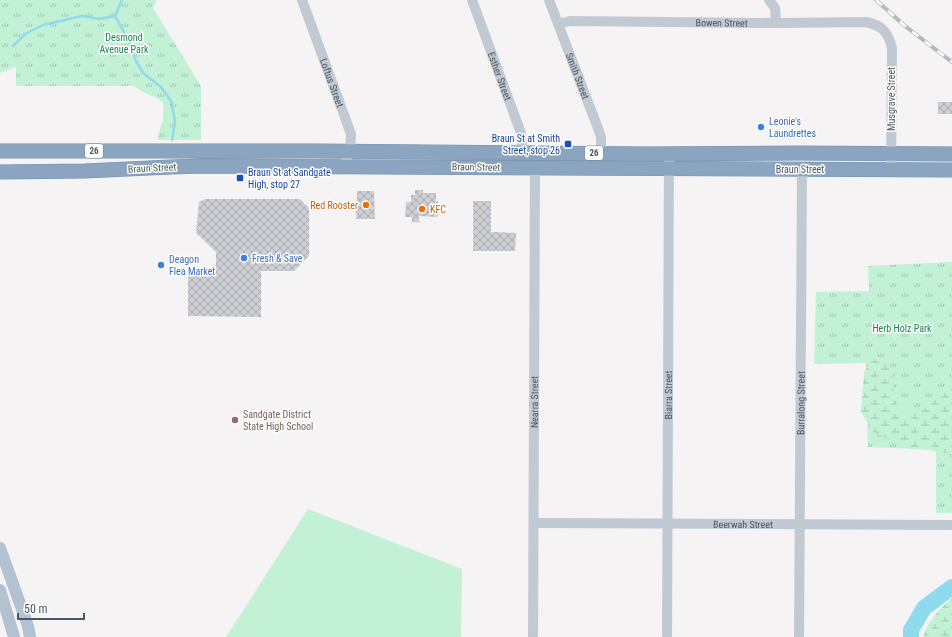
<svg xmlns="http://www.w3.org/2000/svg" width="952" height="637" font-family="'Roboto Condensed',sans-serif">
<defs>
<pattern id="grass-tufts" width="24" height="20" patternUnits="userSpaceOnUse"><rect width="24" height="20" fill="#c3f1d5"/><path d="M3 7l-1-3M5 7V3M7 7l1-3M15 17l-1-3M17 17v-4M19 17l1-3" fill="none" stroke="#a0c6b0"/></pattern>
<pattern id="wetland-marsh" width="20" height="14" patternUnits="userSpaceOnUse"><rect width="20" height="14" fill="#c3f1d5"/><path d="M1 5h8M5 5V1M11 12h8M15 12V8" fill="none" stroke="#a0c6b0"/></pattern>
<pattern id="building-cross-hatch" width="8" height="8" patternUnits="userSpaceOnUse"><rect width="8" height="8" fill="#cdcfd5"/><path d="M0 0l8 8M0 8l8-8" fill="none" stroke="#a8abb0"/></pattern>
</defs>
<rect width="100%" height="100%" fill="#f5f3f3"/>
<path fill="url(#grass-tufts)" d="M0,0H157L153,8L201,86V140H158C158,133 161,127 163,120C164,114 163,109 163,103L159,99L143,92L134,86H16V67L0,73Z
M952,262V513H936V450L868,447L866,363L814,364L816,292L869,291L868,266Z"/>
<path fill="url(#wetland-marsh)" d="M877,359L889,364L895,373C892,389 892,394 899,410L910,415L925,409L952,383V451L945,453L901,445L873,432L861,412L864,373L870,361Z
M952,598V637H923L928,625L939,610Z"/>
<path fill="#c3f1d5" d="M308,509L462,569L461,637H226Z"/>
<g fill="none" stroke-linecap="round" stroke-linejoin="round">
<path stroke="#90daee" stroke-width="2.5" d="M115,16L130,43L136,61L143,73L161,87L171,101L175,121L172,140
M13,46L25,34L43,25L82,16L100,19L115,16L122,0"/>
<path stroke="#90daee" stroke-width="16" d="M911,637V630L924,608L952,587"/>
</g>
<path fill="url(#building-cross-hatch)" d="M938,102H952V114H938Z
M415,190H423V193H436V201L438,202V217L419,216V222H412V217H405L406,202H411V195H415Z
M357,191H374L375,219H356Z
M205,199H300L309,208V256L294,271H261V317L188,316V272L216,273V252L196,233L199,202Z
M473,201H491V232L516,233L515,251H473Z"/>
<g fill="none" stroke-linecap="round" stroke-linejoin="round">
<defs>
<path id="highway" d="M0,151H317L648,154L801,153L952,154
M0,172L85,171L170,167L204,166L952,170"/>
</defs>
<use href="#highway" stroke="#7690ad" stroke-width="15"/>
<g stroke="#c1cad2" stroke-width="10">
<path id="s1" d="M302,0L351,134L350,151L343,167"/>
<path id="s2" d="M472,0L521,133L523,152"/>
<path id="s3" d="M549,0L599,131L601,137V153"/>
<path d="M769,0L775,8L776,23"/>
<path id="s4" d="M558,24L570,21L776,23L866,22C882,25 888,32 892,48L891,170"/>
<path id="s5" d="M534,523L952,525"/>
<path id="s6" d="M533,637L535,168"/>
<path id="s7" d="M667,637L669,154"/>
<path id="s8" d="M799,637L802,169"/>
</g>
<path stroke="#b3c2d1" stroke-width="12" d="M0,548L28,626L30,637
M0,590L14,637"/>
<use href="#highway" stroke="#8ba5c1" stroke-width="14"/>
<defs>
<path id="rail" d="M876,0L905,26L952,62"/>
</defs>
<use href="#rail" stroke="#b5b8bd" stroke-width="4"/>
<use href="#rail" stroke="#fff" stroke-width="2.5" stroke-dasharray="8" stroke-linecap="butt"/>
</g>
<g fill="#3f7fe0" stroke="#fff" stroke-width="1.5">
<circle cx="761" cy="127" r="4"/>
<circle cx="244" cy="258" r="4"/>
<circle cx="161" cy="265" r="4"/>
</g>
<g fill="#1a4fb4" stroke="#fff" stroke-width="1.5">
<rect x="564" y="140" width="8" height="8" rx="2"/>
<rect x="236" y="174" width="8" height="8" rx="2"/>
</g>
<g fill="#e8710a" stroke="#fff" stroke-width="1.5">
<circle cx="366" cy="205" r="4"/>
<circle cx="422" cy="209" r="4"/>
</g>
<circle fill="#8d6e63" stroke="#fff" stroke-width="1.5" cx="235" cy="420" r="4"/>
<g text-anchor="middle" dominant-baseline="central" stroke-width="3" stroke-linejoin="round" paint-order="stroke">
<g fill="#fff" stroke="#808990" stroke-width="1">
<rect x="85" y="144" width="18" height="14" rx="3"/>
<rect x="585" y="146" width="18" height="14" rx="3"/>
</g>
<g font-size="9" font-weight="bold" fill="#4a5661">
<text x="94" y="151">26</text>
<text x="594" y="153">26</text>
</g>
<g font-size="10" fill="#4a5661" stroke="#fff">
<text stroke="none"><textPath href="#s4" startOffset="164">Bowen Street</textPath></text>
<text stroke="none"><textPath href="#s2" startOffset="81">Esther Street</textPath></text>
<text stroke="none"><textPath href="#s3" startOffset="81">Smith Street</textPath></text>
<text stroke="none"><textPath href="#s1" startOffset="88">Loftus Street</textPath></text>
<text transform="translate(891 99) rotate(-90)">Musgrave Street</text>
<text transform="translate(476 167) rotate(1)">Braun Street</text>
<text transform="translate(152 168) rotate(-3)">Braun Street</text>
<text x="800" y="169">Braun Street</text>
<text stroke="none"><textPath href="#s7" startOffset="242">Biarra Street</textPath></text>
<text stroke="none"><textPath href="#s6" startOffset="235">Nearra Street</textPath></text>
<text stroke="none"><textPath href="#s8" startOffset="234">Burralong Street</textPath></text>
<text stroke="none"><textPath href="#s5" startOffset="209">Beerwah Street</textPath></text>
</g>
<g font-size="10" fill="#17864f" stroke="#fff">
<text x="124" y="37">Desmond<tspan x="124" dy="12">Avenue Park</tspan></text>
<text x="902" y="328">Herb Holz Park</text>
</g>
<g font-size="10" fill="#366cbe" stroke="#fff" text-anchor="start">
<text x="769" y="121">Leonie's<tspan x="769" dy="12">Laundrettes</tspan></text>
<text x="252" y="258">Fresh &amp; Save</text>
<text x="169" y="259">Deagon<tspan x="169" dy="12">Flea Market</tspan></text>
</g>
<g font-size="10" fill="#164399" stroke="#fff" text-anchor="end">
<text x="560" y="138">Braun St at Smith<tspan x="560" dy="12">Street, stop 26</tspan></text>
<text x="248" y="172" text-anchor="start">Braun St at Sandgate<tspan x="248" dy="12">High, stop 27</tspan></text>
</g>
<g font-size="10" fill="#c56008" stroke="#fff" text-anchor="end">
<text x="358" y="205">Red Rooster</text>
<text x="430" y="209" text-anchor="start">KFC</text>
</g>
<g font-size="10" fill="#785e54" stroke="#fff" text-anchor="start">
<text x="243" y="414">Sandgate District<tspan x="243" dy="12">State High School</tspan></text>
</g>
</g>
<path d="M18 613v6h66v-6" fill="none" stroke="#4a5661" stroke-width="2"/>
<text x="24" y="613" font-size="12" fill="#4a5661" stroke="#ffffff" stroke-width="3" paint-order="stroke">50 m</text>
</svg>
